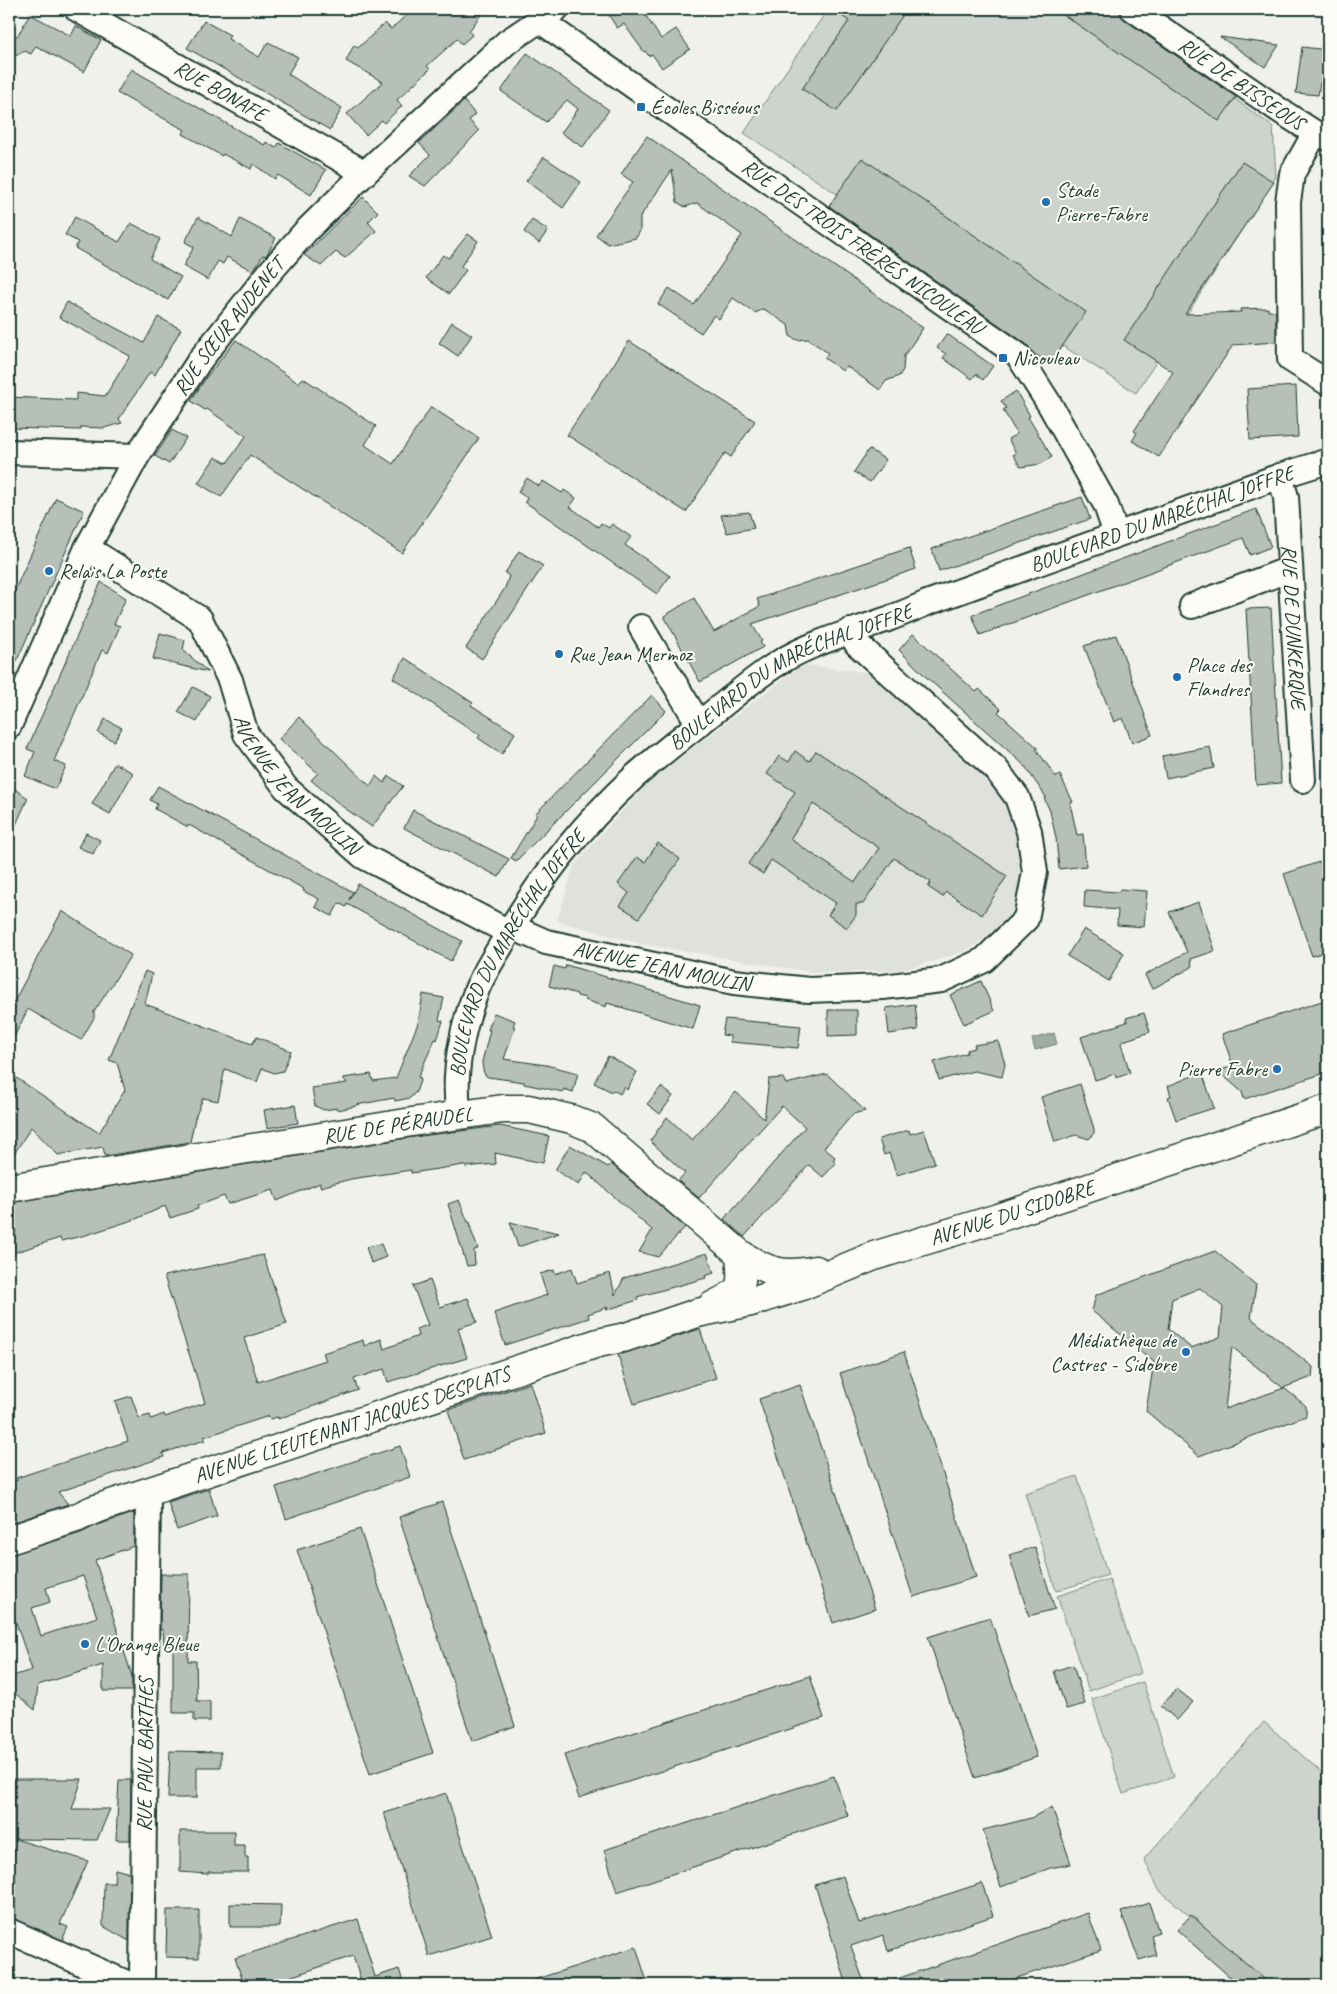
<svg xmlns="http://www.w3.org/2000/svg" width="1337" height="1994" font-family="Caveat,sans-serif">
<rect width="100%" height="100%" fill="#f0f1eb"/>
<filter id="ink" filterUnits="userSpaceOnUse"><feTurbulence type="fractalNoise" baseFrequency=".02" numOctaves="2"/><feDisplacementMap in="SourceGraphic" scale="10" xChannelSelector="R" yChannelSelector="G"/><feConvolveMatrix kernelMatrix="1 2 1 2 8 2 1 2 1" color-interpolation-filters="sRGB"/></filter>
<g filter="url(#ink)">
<path fill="#dfe2dc" d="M802,665L866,672L1004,792L1023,856L1019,896L1003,927L966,951L903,970L816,973L641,944L557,921L574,865L647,783Z"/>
<path fill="#cdd3cd" stroke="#768880" d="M828,9H1124L1241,89L1235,99L1273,127L1276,177L1136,393L1063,346L1050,364L826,211L837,194L744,133Z
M1077,1476L1108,1575L1056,1591L1025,1493Z
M1109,1579L1141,1673L1089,1691L1057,1596Z
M1143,1682L1174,1777L1123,1794L1092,1699Z
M1264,1722L1328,1778V1985H1271L1159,1890L1144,1859Z"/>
<path fill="#9faca4" stroke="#6c8077" d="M1054,1033L1057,1044L1035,1050L1032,1039Z"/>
<path fill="#b6bfb8" stroke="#1f3d34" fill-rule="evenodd" d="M413,9H485L469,31L472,35L462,44L457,39L427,66L430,69L397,100L402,106L384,123L382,120L366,135L347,114L383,82L346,61L354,45L358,48L385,23L391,29Z
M605,9H651L644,13L661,39L676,29L690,49L662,68L652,54L649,56L645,51L644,52L624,24L617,28Z
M832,9H907L837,111L802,89L849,21Z
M1055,9H1119L1121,15L1125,20L1236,97L1219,121Z
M30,14L71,36L76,26L101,40L84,72L36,46L31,54L25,51L9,59V40L18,35Z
M204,21L230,35L228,39L259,57L268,42L298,57L288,74L342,108L330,130L187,48Z
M1220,37L1279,45L1265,67Z
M1302,47L1328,50L1323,84L1320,83L1318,95L1296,93Z
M527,53L609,110L583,147L561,133L578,109L567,100L546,122L501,91Z
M131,69L264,145L266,142L276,148L279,143L326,170L311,195L278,175L275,179L253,164L251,169L223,154L222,156L183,134L185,130L117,93Z
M464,101L475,114L469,120L479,131L425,186L409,176L430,155L419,143Z
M647,136L923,328L904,356L903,370L899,376L886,381L880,390L846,366L843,371L824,358L828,353L808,339L797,340L790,336L788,325L764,309L755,313L733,298L719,319L714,315L701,333L658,304L669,288L694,305L742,235L697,203L685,207L677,202L672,170L640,217V231L636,238L608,244L596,235L633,182L621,174Z
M544,157L581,182L563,208L526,181Z
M862,158L1086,312L1050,364L1033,353L1026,344L829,206Z
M1242,162L1274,182L1185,314L1241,312L1240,309L1268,308V311H1276V342L1233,345L1159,457L1132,441L1137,433L1134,431L1173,372L1124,340Z
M363,197L378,212L368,222L376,231L345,258L336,252L321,266L304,255Z
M75,217L119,242L131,223L160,239L150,259L181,277L168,300L75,248L78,242L65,235Z
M198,217L232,237L240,219L276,238L266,256L263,255L253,271L227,257L223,264L218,261L208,280L183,266L194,247L185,242Z
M532,220L548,230L539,243L524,232Z
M468,234L478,241L461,266L466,270L449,294L426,278L443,255L449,258Z
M67,302L144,343L158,317L181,329L155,375L150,372L119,419L122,423L104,428L81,427V430L9,428V397L76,400V393L105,396L130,356L59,317Z
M452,322L472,335L458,356L439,343Z
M947,334L993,366L983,380L976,374L972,379L943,358L946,354L937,348Z
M236,340L298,383L303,378L376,426L365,445L393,464L431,407L479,438L402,553L250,455L221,497L198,483L215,457L227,463L246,436L207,409L205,410L191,401L205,379Z
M629,341L755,421L731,457L725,453L686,512L567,435Z
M1296,386L1298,437L1250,440L1247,389Z
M1016,391L1030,416L1028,417L1052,457L1041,464L1021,467L1013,455L1016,453L1008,439L1017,434L1003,410L1006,408L1001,401Z
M172,430L186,438L169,464L155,456Z
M869,449L886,460L870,482L854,472Z
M527,478L539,486L543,481L562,493L564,490L576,498L570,507L598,527L601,523L609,528L612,524L631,537L625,545L670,576L657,594L525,502L527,498L518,492Z
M1082,497L1090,519L939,571L932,549Z
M56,498L84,511L9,678V603Z
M1256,509L1271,547L1250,555L1243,538L980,635L972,615Z
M749,512L754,528L727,533L721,515Z
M909,548L916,569L752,624L762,641L760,642L763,647L700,682L664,616L694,598L714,632L760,606L757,599Z
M519,551L543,566L482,659L466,648L505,588L509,576L505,573Z
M101,582L126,598L114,624L120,626L108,653L102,650L54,761L66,766L55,789L25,776L35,752L27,749Z
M1271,608L1281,783L1256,785L1246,609Z
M160,633L185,640L183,650L208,672L153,659Z
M913,634L976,692L979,689L1001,709L998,712L1038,748L1036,749L1056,777L1060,775L1073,802L1070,803L1077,835L1083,834L1086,866L1059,869L1056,838L1050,811L1044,798L1046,797L1024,765L925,676L899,650Z
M1116,635L1152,735L1132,743L1123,718L1114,722L1084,646Z
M405,658L473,703L471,705L515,733L502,754L478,738L480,735L393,678Z
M193,687L210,696L197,722L178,712Z
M652,695L666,711L516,861L511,858L537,815L535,814Z
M299,717L370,786L376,776L384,783L389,776L403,786L372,827L343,807L311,780L318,773L279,739Z
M105,719L122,728L114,741L98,733Z
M1210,747L1214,768L1166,778L1162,756Z
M795,751L809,761L816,751L1007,876L982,915L946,892L943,897L928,887L931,882L894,858L863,904H856V915L847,928L828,915L836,903L771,860L763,874L748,864L795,792L767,774L779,756L789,762ZM813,804L879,848L855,882L790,839Z
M115,763L133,773L110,814L92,804Z
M9,785L28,798L9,840Z
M158,786L353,892L349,900L358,884L462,941L451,961L347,904L346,907L339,903L332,916L315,907L319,899L303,891L304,889L189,825L188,827L155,809L157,804L150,800Z
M413,810L509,859L499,877L404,828Z
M86,833L100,840L93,854L78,847Z
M658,843L680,859L639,918L620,906L629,893L618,884L637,857L645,862Z
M1328,859V951L1312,956L1284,874Z
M1120,889L1147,891L1144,927L1117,925L1118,910L1084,907L1085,890L1119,892Z
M1199,902L1215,951L1191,959L1192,967L1152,989L1145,975L1187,952L1169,912Z
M62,911L131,955L94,1012V1018L81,1040L28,1009L9,1047V1011Z
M1084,929L1124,953L1109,981L1067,956Z
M566,965L700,1005L693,1029L607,1003L606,1007L585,1000L586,998L577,996V994L549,986L554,966L565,969Z
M145,971L152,974L145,1004L252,1044L257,1037L291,1051L283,1071L274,1073L262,1068L257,1082L225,1069L218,1101L203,1098L195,1118L190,1142L105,1156L103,1147L58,1155L31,1127L9,1162V1073L99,1133L125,1090L117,1063L109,1060Z
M981,981L994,1011L964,1024L950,995Z
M423,994L444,998L439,1020L443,1021L437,1040L435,1039L418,1077L421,1078L416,1092L410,1098L395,1101L394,1098L356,1105V1106L338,1110L337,1108L324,1110L315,1106L312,1088L347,1083L343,1078L371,1074L373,1081L396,1078L418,1023Z
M1328,999V1072L1244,1099L1242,1092L1218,1071L1233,1066L1222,1034Z
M915,1004L918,1030L889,1034L886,1008Z
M828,1010H857V1035L828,1036Z
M494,1013L515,1021L513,1026L515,1027L504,1059L546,1065L578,1073L573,1092L564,1089L563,1092L524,1084V1082L488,1077L485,1075L483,1070L482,1062L490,1030H488Z
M1144,1013L1150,1032L1123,1041L1121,1043L1130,1073L1116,1078L1115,1074L1095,1080L1081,1037L1127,1022L1126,1018Z
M725,1019L801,1026L798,1048L730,1042V1036L722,1035Z
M998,1041L1005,1064L1002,1077L974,1071L939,1080L934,1062L967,1053V1050L975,1048L974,1045Z
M608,1056L637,1072L627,1090L624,1087L620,1094L613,1090L612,1092L594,1083Z
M1202,1072L1214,1108L1176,1120L1168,1097L1171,1096L1168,1086Z
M827,1074L865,1111L853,1114L824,1148L835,1157L833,1160L836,1163L823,1177L809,1165L744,1237L724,1219L805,1127L782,1106L699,1198L678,1181L685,1173L650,1141L667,1117L692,1140L736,1092L764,1119L769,1079L783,1078L786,1084Z
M1080,1084L1094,1129V1133L1089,1139L1076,1135L1055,1142L1041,1097Z
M661,1087L673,1096L660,1114L647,1104Z
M295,1105L298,1123L267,1128L264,1110Z
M500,1126L549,1136L543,1163L495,1153L496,1164L465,1167L464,1165L411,1173V1170L351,1179L320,1187V1183L277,1201L273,1190L228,1204L224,1196L197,1206L198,1209L170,1218L165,1206L136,1219L86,1235L61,1241L60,1238L13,1253L9,1243V1203L420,1136Z
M909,1130L910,1134L924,1130L935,1163L897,1175L889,1153L884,1155L879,1139Z
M570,1145L608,1167L611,1164L685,1227L658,1257L639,1252L652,1230L586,1172L579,1185L555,1170Z
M459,1200L468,1222H470L471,1230L478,1249L474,1250L475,1265L467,1266L448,1204Z
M510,1222L518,1224L559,1233L518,1247Z
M381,1244L386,1257L371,1263L366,1247Z
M1215,1251L1256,1285L1251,1318L1313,1367L1312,1377L1283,1388L1232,1347L1225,1409L1284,1388L1306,1406V1416L1199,1456L1146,1411L1154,1362L1092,1311L1096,1295ZM1200,1288L1223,1307L1220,1337L1191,1348L1168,1329L1172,1299Z
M707,1253L714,1273L705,1276L706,1278L637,1297L638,1300L606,1310L608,1307L588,1314L589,1318L505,1345L494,1313L547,1295L540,1274L554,1270L555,1274L572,1268L577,1283L610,1273L615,1295L624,1278Z
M263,1255L287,1324L244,1338L258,1382L326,1360L323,1353L363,1340L364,1346L381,1339L384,1349L418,1336L416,1329L428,1325L413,1286L430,1280L440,1307L468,1298L477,1322L458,1328L467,1358L388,1382L384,1369L354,1379L358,1390L278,1419V1417L270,1419L269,1416L204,1437L205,1440L163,1453L164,1457L58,1492L68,1504L9,1524V1483L18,1480L16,1478L128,1441L115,1401L131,1396L139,1418L150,1415L151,1419L164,1414L165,1417L205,1403L164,1276Z
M700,1329L716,1378L634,1404L618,1355Z
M904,1352L976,1577L913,1597L840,1373Z
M530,1383L546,1433L464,1460L448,1410Z
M800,1385L875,1609L833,1623L759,1399Z
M400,1446L410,1477L286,1519L276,1487Z
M209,1489L217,1516L177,1530L168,1502Z
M442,1502L515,1726L472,1741L399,1517Z
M134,1513V1546L95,1560L132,1676V1691H103V1665L38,1685L35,1710L9,1688V1677L32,1670L9,1602V1555L81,1533L97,1525ZM83,1576L97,1617L41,1636L32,1608L50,1602L46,1588Z
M360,1529L433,1753L370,1774L297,1550Z
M1035,1547L1055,1609L1029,1616L1009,1555Z
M161,1574H189L188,1661H196L197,1701H210V1721H194V1713H173V1645H164L163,1630H160Z
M990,1617L1037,1757L975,1778L928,1637Z
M1073,1665L1085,1704L1066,1709L1054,1671Z
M810,1676L824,1718L579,1798L564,1755Z
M1177,1689L1193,1702L1177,1720L1161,1706Z
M170,1751L221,1752V1767H197V1798H168Z
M834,1776L848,1816L617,1892L604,1850Z
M9,1779H82L72,1809H110L97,1840L15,1839L88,1861L60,1924L68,1927L62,1940L9,1917Z
M119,1780H131L130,1840H116Z
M446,1793L492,1936L429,1956L384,1813Z
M1052,1807L1071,1864L1050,1868L1001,1887L983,1830L1031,1818Z
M180,1831H234V1845H245V1857H248V1872H208V1874L180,1872Z
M115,1869L130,1873L129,1941L103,1926L104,1883H114Z
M843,1876L859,1923L982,1883L993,1916L888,1951L883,1935L851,1946L865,1985H847L815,1885Z
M1149,1903L1159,1932L1151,1935L1156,1955L1139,1960L1121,1912Z
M230,1904L281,1905L280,1927H230Z
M167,1910H199V1958L166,1957Z
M1088,1913L1101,1950L996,1985H885V1983Z
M1191,1915L1271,1985H1225L1231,1978L1177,1930Z
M358,1919L375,1977L399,1969L404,1985H359L358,1982L361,1981L353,1956L265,1985H244L235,1958Z
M636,1947L648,1985H528L527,1982Z"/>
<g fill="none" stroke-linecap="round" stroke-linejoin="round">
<defs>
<g id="minor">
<path id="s1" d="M77,9L365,173"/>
<path id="s2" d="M1133,9L1279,110L1315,133L1328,138"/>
<path id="s3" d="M539,20L1018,355L1050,405L1106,505L1116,534"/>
<path d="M1315,133L1292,174L1288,202L1290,359L1328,383"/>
<path d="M9,452L137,456"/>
<path id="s4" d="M1280,476L1286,497L1303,780"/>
<path id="s5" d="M87,548L200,619L230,680L246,734L286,788L363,856L499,927L521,931L546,942L734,982L809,990L883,987L941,980L984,960L1026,919L1035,872L1029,831L1017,797L996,769L857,644L850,631"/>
<path d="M1192,606L1290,569"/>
<path d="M641,627L694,716L700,723"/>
<path id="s6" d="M9,726L87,548L137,456L200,360L270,272L305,232L365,173L507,42L556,9"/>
<path id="s7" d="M459,1115C452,1075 462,1027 477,989C483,975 491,962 499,949C534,886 581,826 634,777C659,755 685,735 710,715C733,697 755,677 780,662C813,642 849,633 885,620C899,615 913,609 927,603L1280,476L1328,461"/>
<path d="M9,1931L131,1985"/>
<path id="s8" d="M139,1985L142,1978L148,1498L146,1492"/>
</g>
<g id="major">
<path id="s9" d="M9,1188L418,1121L503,1109H529L571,1119L593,1128L740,1254C768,1272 783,1277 816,1270"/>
<path d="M712,1306C744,1290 743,1289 740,1254"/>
<path id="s10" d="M9,1540L76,1518L93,1510L598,1343L626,1337L697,1313L751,1302L799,1287L874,1256L998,1218L1328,1109"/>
</g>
</defs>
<use href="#minor" stroke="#1f3d34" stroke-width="28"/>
<use href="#major" stroke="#1f3d34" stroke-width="31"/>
<use href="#minor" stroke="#fdfcf7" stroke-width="24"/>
<use href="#major" stroke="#fdfcf7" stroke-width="28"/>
</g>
</g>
<g fill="#1f6fb2" stroke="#fdfcf7" stroke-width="2">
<rect x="636" y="102" width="10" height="10" rx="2.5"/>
<circle cx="1046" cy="202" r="5"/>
<rect x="998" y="353" width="10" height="10" rx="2.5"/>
<circle cx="49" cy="571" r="5"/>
<circle cx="559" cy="654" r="5"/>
<circle cx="1177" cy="677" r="5"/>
<circle cx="1277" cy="1069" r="5"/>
<circle cx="1186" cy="1352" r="5"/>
<circle cx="85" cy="1644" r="5"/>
</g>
<g text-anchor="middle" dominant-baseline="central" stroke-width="4" stroke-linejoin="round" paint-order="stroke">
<g font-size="21" fill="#1f3d34" stroke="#fdfcf7">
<text stroke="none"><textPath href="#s2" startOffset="132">RUE DE BISSEOUS</textPath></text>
<text stroke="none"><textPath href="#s1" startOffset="165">RUE BONAFE</textPath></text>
<text stroke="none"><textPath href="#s3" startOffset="395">RUE DES TROIS FRÈRES NICOULEAU</textPath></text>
<text stroke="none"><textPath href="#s6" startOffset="458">RUE SŒUR AUDENET</textPath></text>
<text stroke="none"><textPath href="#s7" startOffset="988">BOULEVARD DU MARÉCHAL JOFFRE</textPath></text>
<text stroke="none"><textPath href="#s4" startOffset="152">RUE DE DUNKERQUE</textPath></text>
<text stroke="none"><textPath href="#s7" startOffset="582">BOULEVARD DU MARÉCHAL JOFFRE</textPath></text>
<text stroke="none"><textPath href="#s5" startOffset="329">AVENUE JEAN MOULIN</textPath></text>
<text stroke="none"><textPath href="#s7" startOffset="178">BOULEVARD DU MARÉCHAL JOFFRE</textPath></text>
<text stroke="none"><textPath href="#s5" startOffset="749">AVENUE JEAN MOULIN</textPath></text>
<text stroke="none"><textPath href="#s9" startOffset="394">RUE DE PÉRAUDEL</textPath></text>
<text stroke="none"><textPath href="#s10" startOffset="1056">AVENUE DU SIDOBRE</textPath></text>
<text stroke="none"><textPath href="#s10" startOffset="362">AVENUE LIEUTENANT JACQUES DESPLATS</textPath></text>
<text stroke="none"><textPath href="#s8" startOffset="231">RUE PAUL BARTHES</textPath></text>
</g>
<g font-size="21" fill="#1f3d34" stroke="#fdfcf7" text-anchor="start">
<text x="651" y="107">Écoles Bisséous</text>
<text x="1056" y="190">Stade<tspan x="1056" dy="24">Pierre-Fabre</tspan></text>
<text x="1013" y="358">Nicouleau</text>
<text x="59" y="571">Relais La Poste</text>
<text x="569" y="654">Rue Jean Mermoz</text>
<text x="1187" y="665">Place des<tspan x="1187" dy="24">Flandres</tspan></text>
<text x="1267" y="1069" text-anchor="end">Pierre Fabre</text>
<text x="1176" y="1340" text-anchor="end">Médiathèque de<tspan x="1176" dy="24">Castres - Sidobre</tspan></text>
<text x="95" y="1644">L'Orange Bleue</text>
</g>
</g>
<rect width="1337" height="1994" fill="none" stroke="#fdfcf7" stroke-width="30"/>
<rect x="15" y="15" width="1307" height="1964" fill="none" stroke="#1f3d34" stroke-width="2" filter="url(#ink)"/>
</svg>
